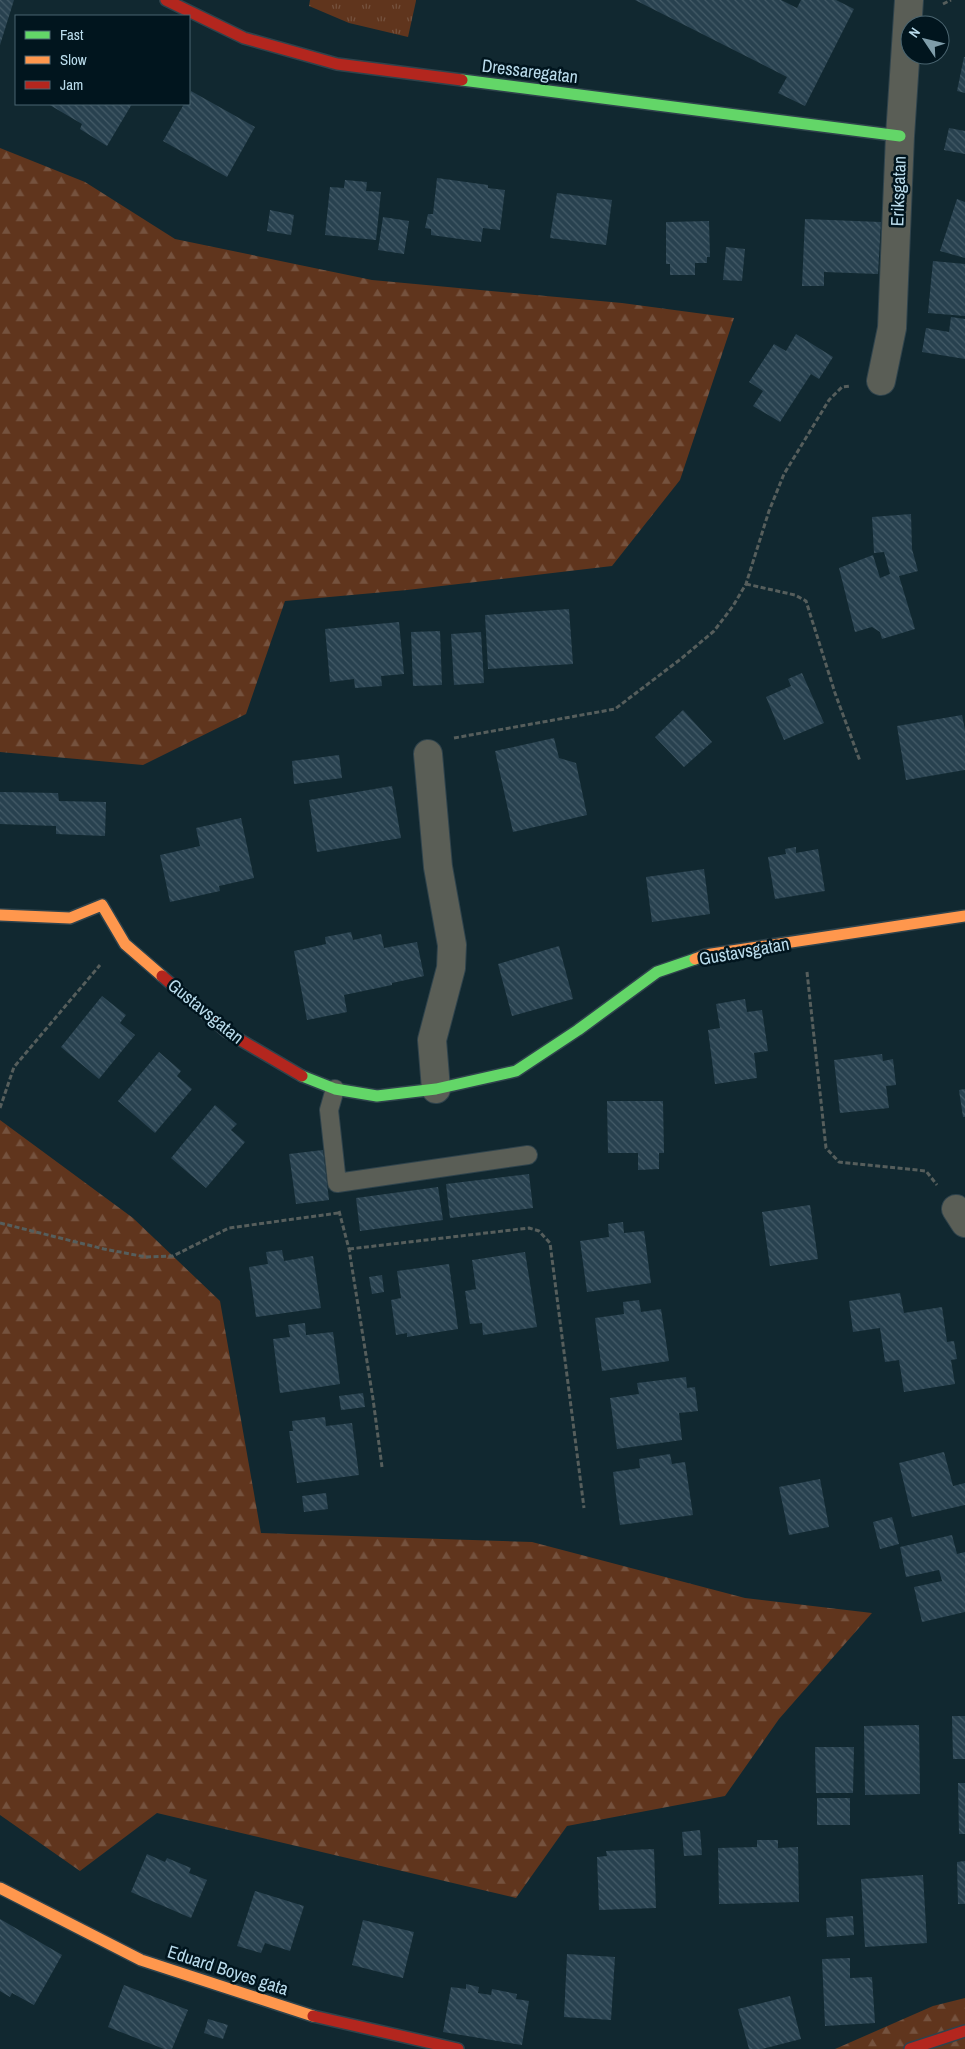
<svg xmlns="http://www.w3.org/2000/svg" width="965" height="2049" font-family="'Archivo Narrow',sans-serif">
<defs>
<pattern id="grass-tufts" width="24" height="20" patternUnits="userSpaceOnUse" patternTransform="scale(1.25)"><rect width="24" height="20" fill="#60351d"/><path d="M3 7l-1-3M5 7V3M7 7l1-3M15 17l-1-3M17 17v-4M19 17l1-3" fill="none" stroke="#75523e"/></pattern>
<pattern id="forest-firs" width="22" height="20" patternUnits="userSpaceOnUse" patternTransform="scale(1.25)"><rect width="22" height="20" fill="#60351d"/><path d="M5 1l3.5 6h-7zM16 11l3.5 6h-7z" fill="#75523e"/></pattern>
<pattern id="building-back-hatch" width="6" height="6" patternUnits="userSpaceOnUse" patternTransform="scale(1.25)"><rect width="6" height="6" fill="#28414f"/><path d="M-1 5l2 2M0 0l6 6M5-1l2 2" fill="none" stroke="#455c68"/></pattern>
</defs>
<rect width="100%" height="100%" fill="#112830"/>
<path fill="url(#grass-tufts)" d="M310,0H416V1L408,37L349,23L309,6Z"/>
<path fill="url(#forest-firs)" d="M0,148L85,182L175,239L372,280L622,303L734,318L680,480L612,566L407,590L285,601L246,714L143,765L0,752Z
M0,1120L133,1218L220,1301L261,1533L532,1542L745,1598L872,1613L779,1719L725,1796L567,1826L516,1898L157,1813L80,1871L0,1815Z
M965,1998V2049H835L933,2006Z"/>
<path fill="url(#building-back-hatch)" d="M0,0H14L0,45Z
M635,0H781L797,8L801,0H836L854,9L805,106L778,93L787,77Z
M964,57H965V93L957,91Z
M191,91L255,127L227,177L163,141L184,104H189Z
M48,104H132L107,146L80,129L82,124Z
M949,128L965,131V154L944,150Z
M437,178L488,185V188L505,190L500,230L483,228L481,242L431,235V229L425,228L428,214H433Z
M345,180L367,182L366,191L381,192L376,240L325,235L330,187L344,188Z
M557,193L612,200L606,245L550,238Z
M957,199L965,202V258L940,251Z
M270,210L294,215L291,235L267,231Z
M383,217L409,221L404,254L378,250Z
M805,219L881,222L878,274L824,272V286H802Z
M709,221L710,257H707V263H695V275H670V264H666V222Z
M726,247L745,249L742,281L723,280Z
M933,261L965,264V316L928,313Z
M951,317L965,319V359L922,352L926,328L949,332Z
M796,334L833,357L819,379L811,374L780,422L753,406L763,391L749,382L774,344L786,351Z
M911,514L912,549L918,571L899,576L915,629L882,639L880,632L872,627L855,632L839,568L873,555L880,578L890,574L884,552L874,553L872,517Z
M569,609L573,664L488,669L485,615Z
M399,622L404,674L381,676L382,686L355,688L354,679L330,682L325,629Z
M440,631L442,685L413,686L411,632Z
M481,632L484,683L454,685L451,634Z
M802,673L824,723L784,740L766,697L791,686L788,679Z
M683,710L712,742L684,767L655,737Z
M962,715L965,730V770L906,780L897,726Z
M554,738L559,758L576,763L587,815L513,832L495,751Z
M339,755L342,778L294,784L292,761Z
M392,786L401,838L317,852L309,800Z
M0,792L58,793L59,801L106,802L105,836L56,834V826L0,824Z
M241,818L254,878L219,886L220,891L170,902L160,855L200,846L196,828Z
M796,847V853L818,849L825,891L775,899L768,857L786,854L785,849Z
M704,869L710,914L652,922L646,877Z
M351,932L353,940L381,934L384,948L417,942L424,976L392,983V985L344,995L347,1012L307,1020L294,951L326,944L325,937Z
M559,946L573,999L512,1016L498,964Z
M102,996L126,1015L120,1023L135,1035L99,1079L61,1047Z
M745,999L747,1012L762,1010L768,1051L754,1053L757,1078L715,1084L708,1030L720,1028L716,1004Z
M159,1052L181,1071L177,1076L192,1089L155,1133L118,1101Z
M882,1054L883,1061L893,1059L896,1085L886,1086L889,1108L840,1113L834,1060Z
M965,1089V1117H963L959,1090Z
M607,1101H663L664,1153H659V1169L638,1170V1153H608Z
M215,1105L237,1124L231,1130L245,1142L206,1188L171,1158Z
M323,1150L329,1200L296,1204L289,1154Z
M529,1174L533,1208L450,1218L446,1184Z
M438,1187L443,1220L360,1231L356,1198Z
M810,1205L818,1259L770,1266L762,1212Z
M623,1222L624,1233L644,1231L651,1283L587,1292L580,1241L609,1237L608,1224Z
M282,1250L284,1261L313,1256L321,1308L256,1317L249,1267L268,1264L266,1252Z
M525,1252L537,1327L483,1335L482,1323L470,1324L465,1291L476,1289L472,1260Z
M449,1264L458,1329L407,1337V1333L396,1335L391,1300L401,1298L397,1271Z
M382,1275L384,1292L372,1294L369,1277Z
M900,1293L904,1313L942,1307L947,1342L954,1341L957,1359L951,1360L955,1384L904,1392L899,1360L885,1362L880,1328L853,1332L849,1301Z
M639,1300L641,1312L661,1309L669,1361L602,1371L595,1318L624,1314L623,1302Z
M305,1323L306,1335L333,1332L340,1384L280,1393L273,1339L290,1337L288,1325Z
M686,1377L687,1388L695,1387L698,1411L679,1413L682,1440L617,1449L610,1398L639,1394L637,1383Z
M363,1393L365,1407L341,1410L339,1396Z
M325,1417L326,1426L352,1423L359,1475L297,1483L289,1431H293L292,1421Z
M944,1452L953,1486L965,1483V1505L912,1517L899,1463Z
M670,1454L672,1464L685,1462L693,1515L620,1525L613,1472L640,1468L639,1459Z
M820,1479L829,1527L789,1535L779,1487Z
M326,1493L328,1509L304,1512L302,1496Z
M892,1517L899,1544L880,1549L873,1522Z
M952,1535L957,1554L965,1552V1612L922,1622L914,1587L942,1581L939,1570L906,1577L900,1547Z
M952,1716H965V1759H953Z
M919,1725L920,1794L865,1795L864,1726Z
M815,1747H854L853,1793H816Z
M958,1783H965V1834H959Z
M817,1798H850V1825H817Z
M700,1830L702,1855L684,1856L682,1832Z
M757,1840H778V1848L798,1847L799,1902L719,1904L718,1848L757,1847Z
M654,1849L656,1908L599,1910L597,1857L607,1856L606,1851Z
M147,1854L165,1862L167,1858L191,1868L189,1873L207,1880L191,1918L131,1892Z
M965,1861V1904H958L957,1862Z
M923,1875L927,1943L865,1947L861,1879Z
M255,1891L304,1906L290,1951L265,1943L261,1953L237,1946Z
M853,1916L854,1935L827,1937L826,1918Z
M0,1919L62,1955L34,2005L12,1993L10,1997L0,1991Z
M363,1920L414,1932L403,1978L352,1965Z
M567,1954L615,1957L611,2020L564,2017Z
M850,1958V1978L872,1977L875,2023L825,2026L822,1959Z
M466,1984L479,1987L478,1993L491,1995L492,1989L517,1994L516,1999L529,2001L522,2045L443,2032L451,1987L466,1989Z
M124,1985L188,2010L172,2049H164L108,2027Z
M790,1996L801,2039L762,2049H749L738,2009Z
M208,2019L228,2025L223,2039L204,2033Z"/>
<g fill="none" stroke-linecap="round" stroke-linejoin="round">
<defs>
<path id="lane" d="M335,1089L329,1110L337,1183L528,1155"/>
<path id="street" d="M881,381L892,328L900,136L909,0
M428,754L438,867L452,945L451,968L432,1040L436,1089
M956,1209L965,1223"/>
<path id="fast" d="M462,80L900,136
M302,1076L335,1089L377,1096L436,1089L516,1071L578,1030L657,972L695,959"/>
<path id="slow" d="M0,915L70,918L102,905L125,944L162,976
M695,959L705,955L965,916
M0,1888L141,1960L313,2016"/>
<path id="jam" d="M166,0L244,38L337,64L462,80
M162,976L227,1032L302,1076
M313,2016L458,2049
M910,2049L965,2031"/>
</defs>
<use href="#lane" stroke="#2f434c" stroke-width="20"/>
<use href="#street" stroke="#2f434c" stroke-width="30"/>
<use href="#fast" stroke="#2f434c" stroke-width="14"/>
<use href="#slow" stroke="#2f434c" stroke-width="14"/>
<use href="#jam" stroke="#2f434c" stroke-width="14"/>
<path stroke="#565e5c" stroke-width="3" stroke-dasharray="5 2.5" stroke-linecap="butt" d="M943,4L951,0
M746,584L795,595L806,601L835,693L860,761
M454,738L615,709L682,658L714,631L733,606L746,584L769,511L784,474L829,400L842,387L850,386
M807,972L826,1148L839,1162L926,1171L937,1185
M0,1108L14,1067L100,965
M339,1211L349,1249L373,1399L382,1467
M0,1223L104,1249L146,1257L173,1256L229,1228L338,1213
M349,1249L529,1228L539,1231L550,1243L584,1508"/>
<use href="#lane" stroke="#5a5e56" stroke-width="18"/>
<use href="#street" stroke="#5a5e56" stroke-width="28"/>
<use href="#fast" stroke="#63d668" stroke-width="11"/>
<use href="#slow" stroke="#ff974d" stroke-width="11"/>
<use href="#jam" stroke="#b3261e" stroke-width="11"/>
</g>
<g text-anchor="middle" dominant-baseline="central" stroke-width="5" stroke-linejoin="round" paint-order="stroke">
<g font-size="18" fill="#badcec" stroke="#01151e">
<text transform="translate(530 71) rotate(7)">Dressaregatan</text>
<text transform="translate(898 191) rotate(-88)">Eriksgatan</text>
<text transform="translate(744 951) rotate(-10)">Gustavsgatan</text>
<text transform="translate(206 1011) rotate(39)">Gustavsgatan</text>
<text transform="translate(228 1970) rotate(18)">Eduard Boyes gata</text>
</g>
</g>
<rect x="15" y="15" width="175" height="90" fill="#01151e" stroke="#4b6570"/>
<rect x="25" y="31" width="25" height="8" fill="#63d668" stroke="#4b6570"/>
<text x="60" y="40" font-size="15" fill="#badcec">Fast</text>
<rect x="25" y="56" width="25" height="8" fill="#ff974d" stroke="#4b6570"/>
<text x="60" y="65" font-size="15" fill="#badcec">Slow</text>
<rect x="25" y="81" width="25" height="8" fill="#b3261e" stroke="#4b6570"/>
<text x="60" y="90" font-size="15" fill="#badcec">Jam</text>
<g transform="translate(925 40) rotate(305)"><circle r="24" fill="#01151e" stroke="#4b6570"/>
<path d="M0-4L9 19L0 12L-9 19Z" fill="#7f9daa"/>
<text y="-8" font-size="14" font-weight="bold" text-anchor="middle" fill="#badcec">N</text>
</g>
</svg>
